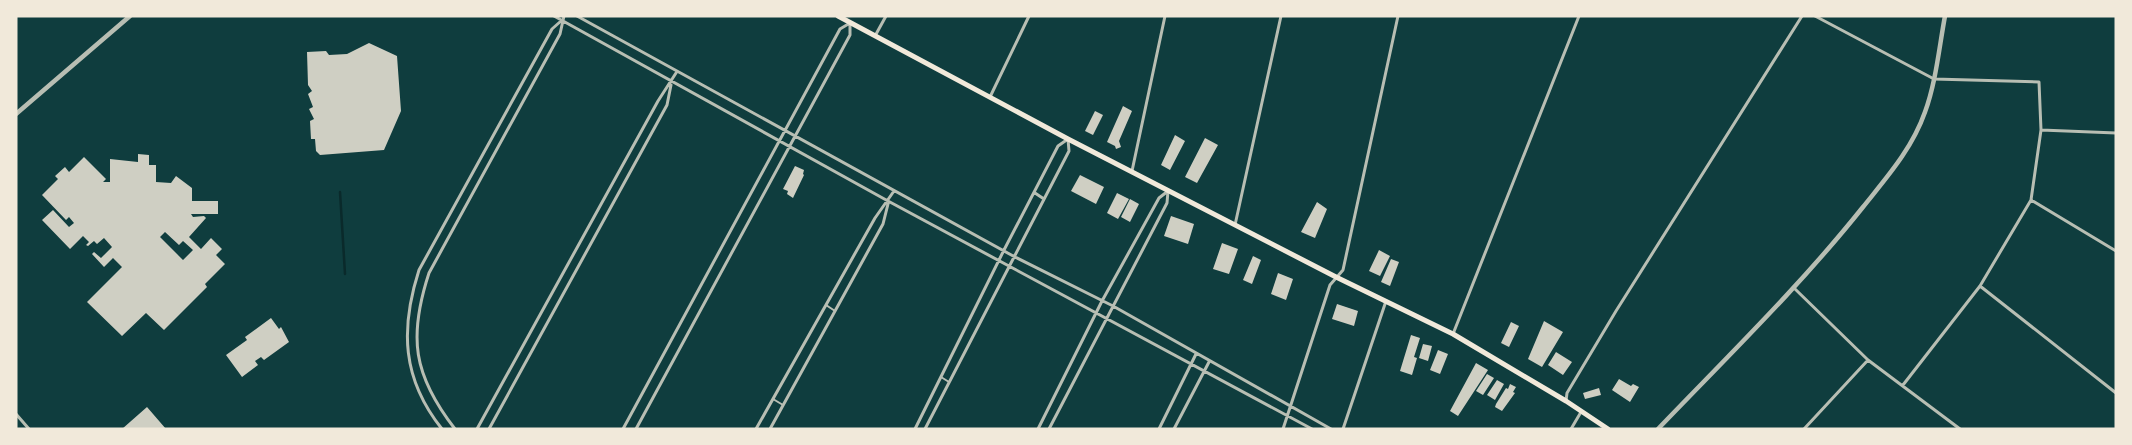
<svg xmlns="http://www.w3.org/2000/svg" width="2132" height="445" font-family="Helvetica,sans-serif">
<rect width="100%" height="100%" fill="#0f3d3e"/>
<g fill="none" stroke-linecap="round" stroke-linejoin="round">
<path stroke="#0a2a2b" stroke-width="2.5" d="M340,192L345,274"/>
</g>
<path fill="#cfcfc3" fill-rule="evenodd" d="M369,43L397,56L401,111L384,150L320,155L316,151L315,139H311L310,121L314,119L309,109L313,107L308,94L312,91L308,85L307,52L326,51L329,55L347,54Z
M1123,106L1132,111L1119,141L1121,147L1116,149L1115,146L1107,142Z
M1095,111L1103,115L1093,135L1085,131Z
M1175,135L1185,141L1170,170L1161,165Z
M1205,138L1218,145L1197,183L1185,177Z
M138,154L149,155V165H156V182L171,183L176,176L192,188V201H218V214H191L193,217L204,216L206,218L189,237L201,249L211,238L222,249L216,255L225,264L205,284L207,287L164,330L146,313L122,336L87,302L122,267L113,258L104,267L92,254L94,252L101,258L112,247L104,238L97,244L94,241L88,246L86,245L89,242L83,236L70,249L42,220L53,210L69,227L74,223L69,217L66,220L42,195L58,179L55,176L65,167L69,172L84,157L106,179L103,182H110V159L138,162ZM165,232L179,245L183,241L193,250L183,260L160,237Z
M795,166L804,170L803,174L804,175L793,198L787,194L788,191L783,189Z
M1080,175L1104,187L1096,204L1071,191Z
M1117,193L1129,199L1118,219L1107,213Z
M1130,199L1139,204L1130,222L1121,217Z
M1317,202L1327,209L1315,238L1301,232Z
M1171,216L1194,224L1188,244L1164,236Z
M1222,243L1238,249L1229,274L1213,269Z
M1379,250L1390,256L1380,276L1369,271Z
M1253,256L1261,260L1252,284L1243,280Z
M1391,259L1399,262L1390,286L1381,282Z
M1278,273L1293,279L1286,300L1271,294Z
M1337,304L1358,311L1354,326L1332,319Z
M271,318L279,329L281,327L289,342L264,360L261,357L255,361L258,365L242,377L226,355L247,340L245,337Z
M1544,321L1563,332L1542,367L1528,359Z
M1511,322L1519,326L1509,347L1501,343Z
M1411,335L1420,338L1414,357L1417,358L1412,375L1400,371Z
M1423,344L1432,346L1428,361L1419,358Z
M1438,350L1448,354L1440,374L1430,370Z
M1556,352L1572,362L1563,375L1548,365Z
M1476,363L1488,370L1458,416L1450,411Z
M1487,374L1494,378L1483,395L1476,391Z
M1619,379L1631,386L1633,384L1639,387L1630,402L1612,390Z
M1497,380L1504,384L1495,400L1487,395Z
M1510,384L1516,387L1513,392L1515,393L1502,411L1495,407L1496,404L1506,388L1508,389Z
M1599,388L1601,395L1585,399L1583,393Z
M147,407L166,429H122Z"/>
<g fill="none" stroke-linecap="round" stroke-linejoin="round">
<path stroke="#b8beb3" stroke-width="2" d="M826,305L835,311
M941,377L949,382
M773,399L783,405"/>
<path stroke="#b8beb3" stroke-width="3" d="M554,16L888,201L1312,429
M577,16L1015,257L1113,306L1331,429
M1815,16L1934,79L2039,82L2041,130L2031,200L1980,286L1903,385
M875,36L886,16
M990,97L1029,16
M2041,130L2116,133
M1132,171L1165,16
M1035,193L1044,199
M2031,200L2116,251
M1235,225L1281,16
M1980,286L2116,393
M1794,288L1868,360L1960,429
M1453,334L1579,16
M1566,401L1567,393L1616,311L1802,16
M16,414L29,429
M442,429C402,379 400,329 419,270L552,29L561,21
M455,429C413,375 408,337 429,273L560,34L564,16
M477,429L658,101L676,73
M489,429L667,105L671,85
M623,429L840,29L850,23
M636,429L850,35V23
M756,429L875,218L894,191
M770,429L883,224L888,204
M915,429L1004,250L1058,146L1068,139
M925,429L1069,151L1068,139
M1038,429L1102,301L1159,198L1168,191
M1049,429L1167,203L1168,191
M1159,429L1196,354
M1174,429L1209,362
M1283,429L1330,285L1343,270L1398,16
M1343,429L1386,301
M1571,429L1581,412
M1804,429L1868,360"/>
<path stroke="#b8beb3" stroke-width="4.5" d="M16,114L130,16
M1658,429C1728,356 1800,286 1863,207C1887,177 1912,149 1925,112C1936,82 1939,48 1945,16"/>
<path stroke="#f1e9da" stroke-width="5" d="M838,16L1068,139L1336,277L1453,334L1566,401L1608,429"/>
</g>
<rect width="2132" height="445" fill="none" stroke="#f1e9da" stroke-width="35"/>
</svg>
